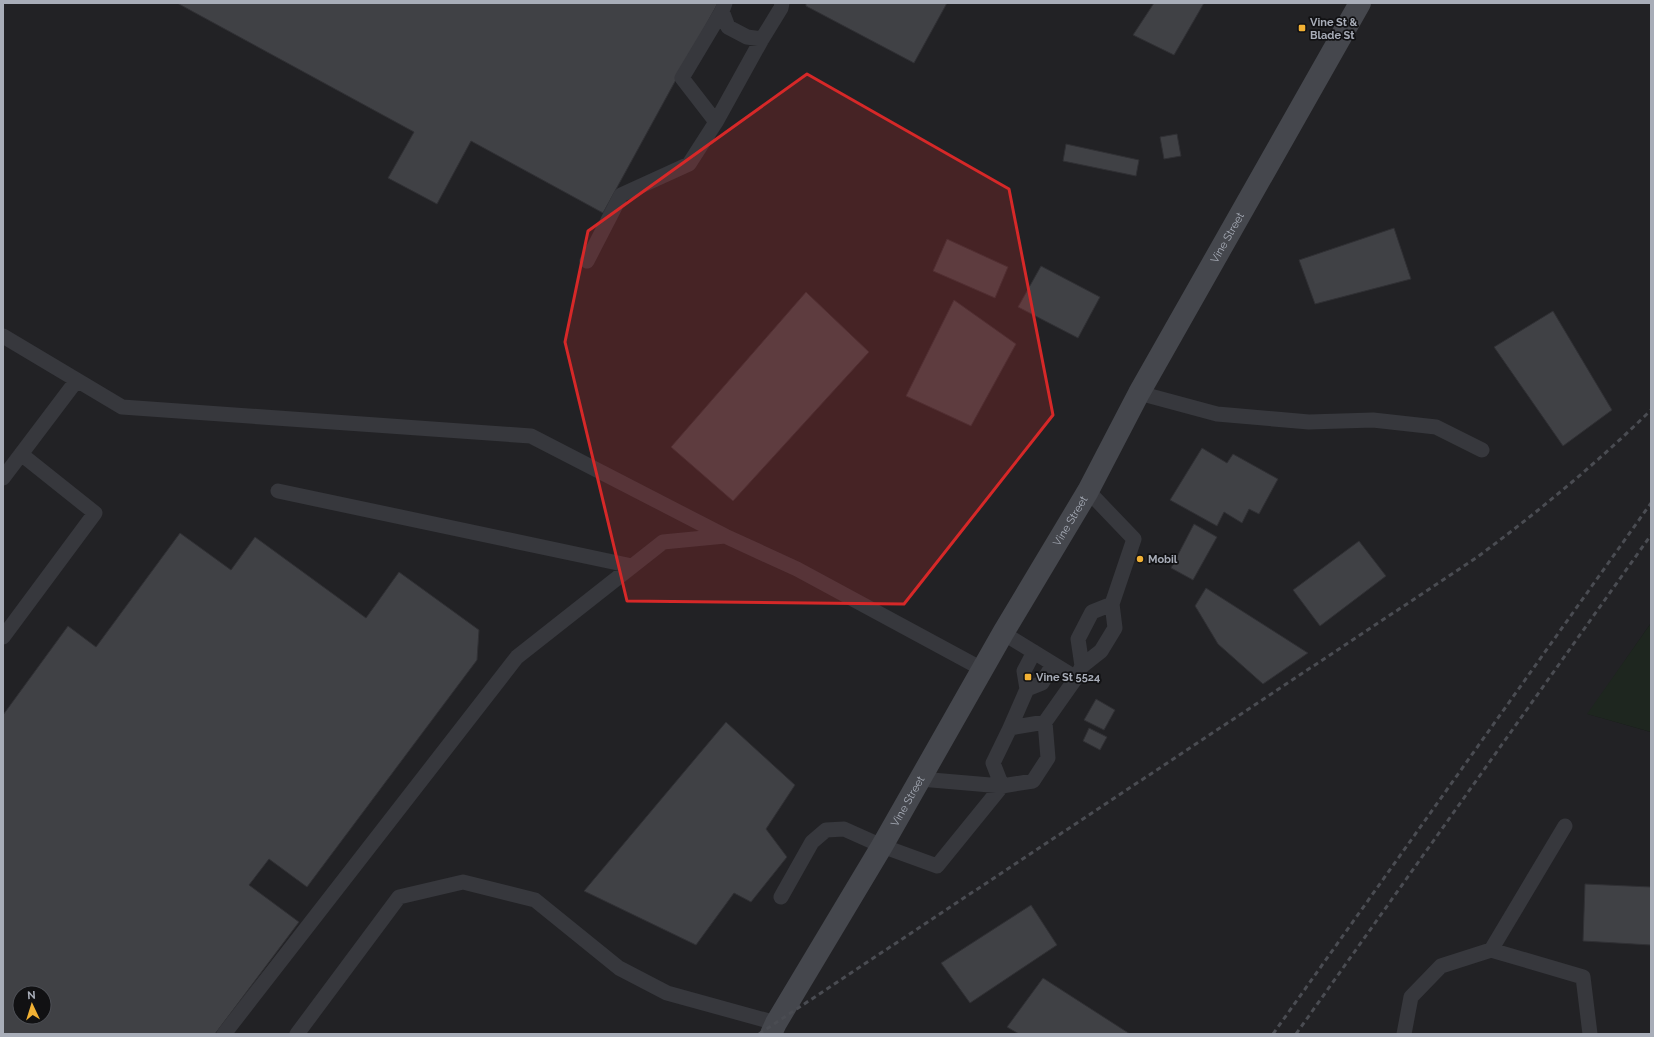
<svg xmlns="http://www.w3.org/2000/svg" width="1654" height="1037" font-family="Raleway,sans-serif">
<rect width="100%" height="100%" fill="#161618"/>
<path fill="#222225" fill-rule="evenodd" d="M3,3H1651V623L1588,714L1651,732V1034H3ZM20,993H44V1017H20Z"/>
<path fill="#1e261f" d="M1651,623V732L1587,714Z"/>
<path fill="#404145" stroke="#303034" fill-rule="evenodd" d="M177,3H718L603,213L471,141L437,204L388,178L414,132Z
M806,3H947L914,63L806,6Z
M1154,3H1204L1174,55L1133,35Z
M1177,134L1181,156L1164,159L1160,137Z
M1066,144L1139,160L1136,176L1063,161Z
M1394,228L1411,279L1315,304L1299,260Z
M947,239L1008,267L995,298L933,271Z
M1041,266L1100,297L1078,338L1018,307Z
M806,292L869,352L733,501L671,447Z
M954,300L1016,344L971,426L906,396Z
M1553,311L1612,410L1563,446L1494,347Z
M1202,448L1227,463L1233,454L1278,479L1259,514L1249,509L1242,523L1224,512L1217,526L1170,500Z
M1194,524L1217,537L1193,580L1171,568Z
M180,533L231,570L255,537L366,618L399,572L479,630L477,660L307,887L269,859L249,885L299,922L215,1034H3V715L68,626L96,647ZM20,993H44V1017H20Z
M1359,541L1386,576L1320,626L1293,590Z
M1206,588L1308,653L1263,684L1218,644L1197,609L1195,606Z
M1096,699L1115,710L1104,730L1084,720Z
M726,722L795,785L766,829L787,857L751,902L734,893L696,945L584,891Z
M1089,728L1107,737L1100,750L1083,741Z
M1585,884L1651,887V945L1583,941Z
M1031,905L1057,945L970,1003L941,963Z
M1043,978L1130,1034H1019L1007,1027Z"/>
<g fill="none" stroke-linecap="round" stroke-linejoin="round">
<path stroke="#37383d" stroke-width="15" d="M722,11L728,27L747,37L762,39
M716,122L682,78L722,11L725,3
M587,261L621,195L689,164L716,122L762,39L781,8L782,3
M3,336L122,407L531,436L725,536
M1139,393L1217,414L1309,422L1373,420L1436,427L1482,450
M3,478L77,380
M278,491L632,566
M1003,633L1076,678
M3,637L95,513L21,454
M1034,652L1024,671L1027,689L1042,683L1053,664
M1082,666L1078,639L1092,612L1112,604
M1010,728L1027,689
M920,779L1002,786L993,763L1010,728L1045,722
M1565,826L1491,950L1583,977L1590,1034
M781,897L812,842L826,830L844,829L882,846L937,866L1002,786L1033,781L1048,758L1045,722L1076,678L1082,666L1101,651L1115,628L1112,604L1134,539L1088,491
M224,1034L517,657L663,542L725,536L797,569L982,669
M297,1034L399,897L463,882L535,900L619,968L667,993L776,1023
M1404,1034L1411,997L1441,966L1491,950"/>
<path stroke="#45474d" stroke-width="22" id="s1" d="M771,1034L776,1023L882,846L1003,633L1088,491L1139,393L1360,3"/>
<path stroke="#4a4c52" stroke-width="3" stroke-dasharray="5 4" stroke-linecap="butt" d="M759,1034L1476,558C1538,512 1596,464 1651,410
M1273,1034L1651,503
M1296,1034L1651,535"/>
</g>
<path fill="#d62828" fill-opacity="0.2" stroke="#d62828" stroke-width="3" stroke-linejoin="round" d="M807,74L1009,189L1053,415L904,604L627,601L565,342L588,231Z"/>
<g fill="#f2b134" stroke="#111113" stroke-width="1.5">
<rect x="1298" y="24" width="8" height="8" rx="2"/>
<circle cx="1140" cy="559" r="4"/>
<rect x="1024" y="673" width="8" height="8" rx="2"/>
</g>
<g text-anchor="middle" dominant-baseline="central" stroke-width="3.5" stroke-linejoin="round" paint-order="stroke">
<g font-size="11" font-weight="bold" fill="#a8adb8" stroke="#111113" text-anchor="start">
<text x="1310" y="22">Vine St &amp;<tspan x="1310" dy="13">Blade St</tspan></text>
<text x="1148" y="559">Mobil</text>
<text x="1036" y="677">Vine St 5524</text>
</g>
<g font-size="11" fill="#a8adb8" stroke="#111113">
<text stroke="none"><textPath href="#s1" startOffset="918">Vine Street</textPath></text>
<text stroke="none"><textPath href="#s1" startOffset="594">Vine Street</textPath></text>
<text stroke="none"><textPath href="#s1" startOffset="270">Vine Street</textPath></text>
</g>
</g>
<rect width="1654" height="1037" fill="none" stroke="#a8adb8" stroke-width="8"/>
<g transform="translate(32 1005) rotate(356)"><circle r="19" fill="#111113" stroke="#4d4f55"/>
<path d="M0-3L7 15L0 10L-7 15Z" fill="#f2b134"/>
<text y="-6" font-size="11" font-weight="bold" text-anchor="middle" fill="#a8adb8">N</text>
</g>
</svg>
